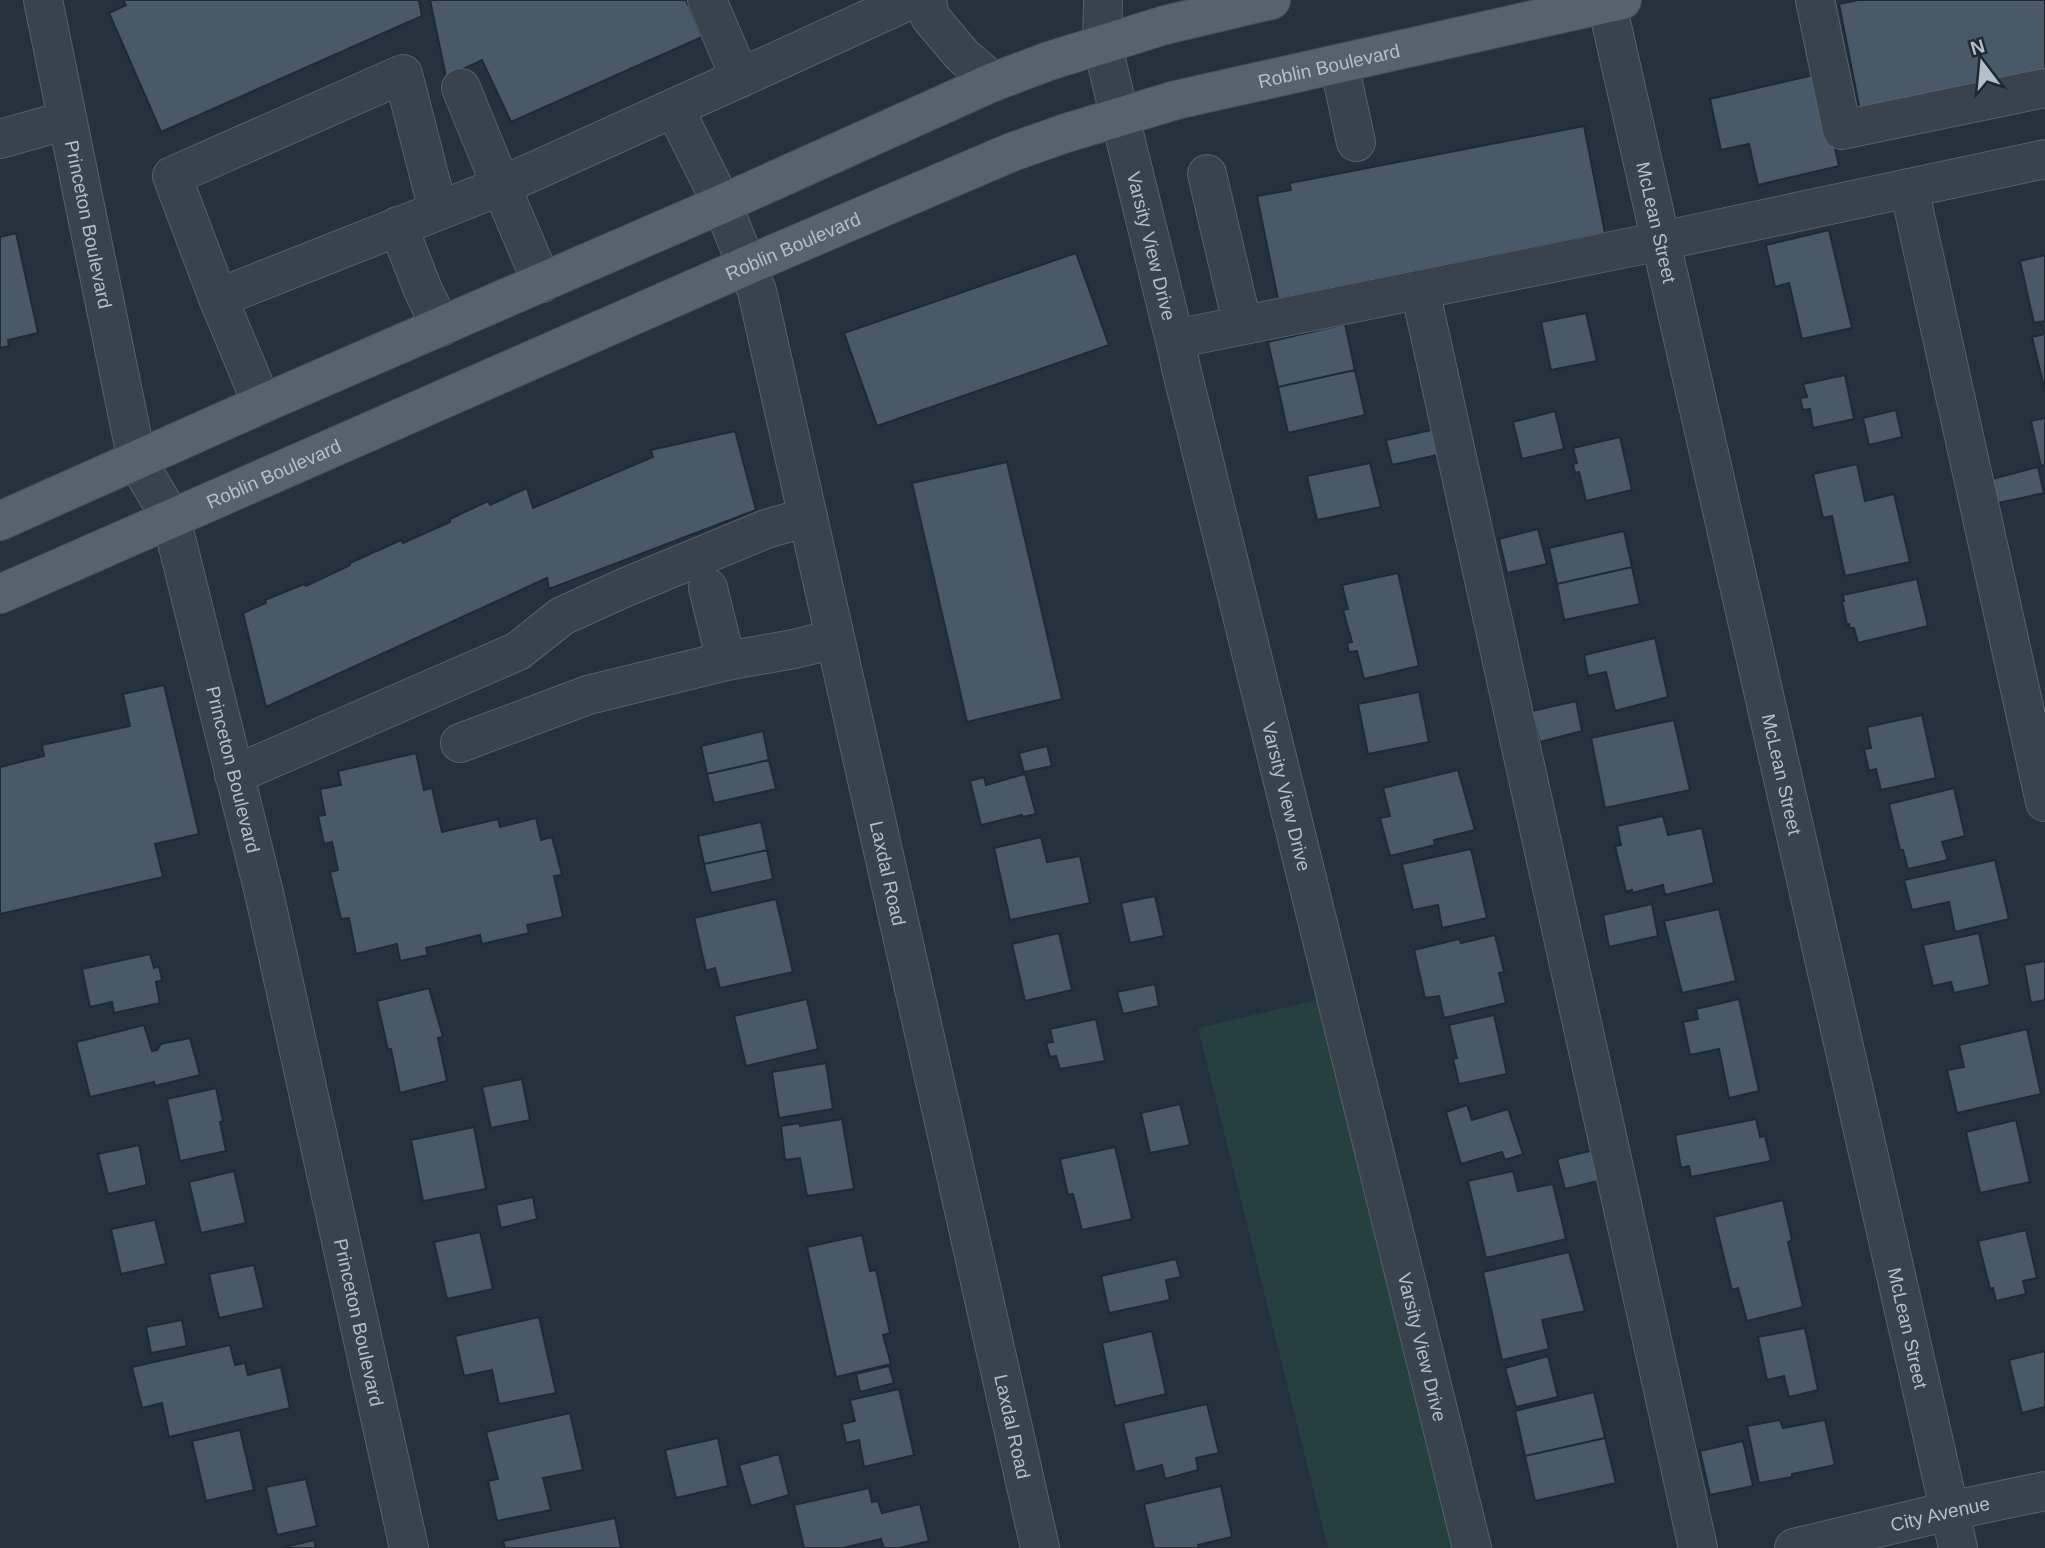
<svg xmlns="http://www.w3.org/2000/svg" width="2045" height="1548" font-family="Helvetica,sans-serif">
<rect width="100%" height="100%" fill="#24323e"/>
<path fill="#263f3f" d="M1321,999L1462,1548H1328L1198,1028Z"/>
<path fill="#4a5967" stroke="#1f2a35" stroke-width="2" d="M123,0H419L422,16L161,132L109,13L126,5Z
M430,0H686L702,37L511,122L482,60L446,77Z
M1858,0H2045V75L1860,111L1839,4Z
M1818,74L1839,166L1758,185L1749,144L1721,150L1710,99Z
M1584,126L1605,233L1278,299L1257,196L1291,190L1290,183Z
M1829,230L1852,328L1802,339L1789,283L1775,287L1766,245Z
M16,233L38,333L8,340L9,346L0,348V237Z
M1076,253L1109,345L877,426L844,333Z
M2045,255V321L2034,323L2020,261Z
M1586,313L1597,361L1551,370L1541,322Z
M1345,324L1355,370L1278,387L1268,342Z
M2045,334V391L2032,337Z
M1355,370L1365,415L1288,433L1278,387Z
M1845,375L1854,419L1813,428L1810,409L1803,410L1800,398L1807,397L1803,384Z
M1896,410L1902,437L1869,445L1863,418Z
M1555,411L1564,449L1522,459L1513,422Z
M2045,418V465L2041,466L2031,421Z
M1436,429L1442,454L1392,465L1386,440Z
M735,431L756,510L549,589L547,578L266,707L243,613L266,603L265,600L304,584L306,586L350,565V563L401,540L403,543L450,522V519L488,501L490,505L527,488L533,508L653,457L651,450Z
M1620,437L1632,490L1586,501L1579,472L1575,473L1573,464L1577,463L1573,448Z
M1007,462L1062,699L967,722L912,483Z
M1370,463L1381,507L1317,520L1307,476Z
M1857,464L1865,501L1894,494L1910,562L1845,576L1832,516L1823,518L1813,474Z
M2038,467L2044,493L1998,503L1992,479Z
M1538,529L1547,564L1507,573L1499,539Z
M1624,531L1632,567L1557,584L1549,548Z
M1632,567L1640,604L1564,620L1557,584Z
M1398,573L1419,666L1364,679L1357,651L1349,652L1347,643L1352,642L1343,610L1348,609L1342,585Z
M1917,579L1928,626L1858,643L1854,628H1850L1849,624L1847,625L1842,601H1844L1843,595Z
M1655,638L1668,697L1615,711L1606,672L1588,676L1584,655Z
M164,685L199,834L155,844L163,877L0,914V767L44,756L42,745L130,726L123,694Z
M1419,692L1429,742L1368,754L1358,704Z
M1576,701L1582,731L1540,742L1532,711Z
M1922,715L1936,778L1881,790L1876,769L1869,771L1864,749L1871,748L1867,727Z
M1674,720L1690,790L1605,808L1591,738Z
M763,731L769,760L707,774L701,746Z
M1047,746L1052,766L1024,772L1019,753Z
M416,753L424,790L432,788L442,832L498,819L500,827L536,818L541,840L552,837L562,875L554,876L563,917L527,925L529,933L482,944L480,935L426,948L428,955L400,961L397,944L356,954L349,918L341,919L330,872L338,870L332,842L324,844L318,816L325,815L320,789L341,785L338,771Z
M769,760L776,789L714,803L707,774Z
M1458,770L1475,830L1434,840L1435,845L1390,856L1380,818L1390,816L1383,788Z
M1025,774L1036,814L1023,817L1022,815L981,825L970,781L984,777L986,785Z
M1954,788L1965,836L1942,842L1948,860L1908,869L1903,850H1900L1889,804Z
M1663,816L1668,835L1702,828L1714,883L1665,895L1663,885L1632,893V890L1626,892L1615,846L1621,845L1617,826Z
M761,822L767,850L704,864L698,836Z
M1041,837L1047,862L1080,856L1090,903L1010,920L994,848Z
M1471,849L1487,918L1442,928L1438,905L1413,910L1402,864Z
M767,850L773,879L711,893L704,864Z
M1995,860L2009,919L1955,932L1949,902L1912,910L1904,880Z
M1155,896L1164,936L1130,943L1121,903Z
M776,899L793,972L720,988L715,968L706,971L694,918Z
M1652,904L1658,936L1609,947L1603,915Z
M1719,909L1736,981L1682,993L1664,921Z
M1059,933L1072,990L1025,1001L1012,944Z
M1979,933L1990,985L1954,993L1951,982L1933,986L1923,945Z
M1495,935L1504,972L1499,973L1506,1003L1444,1018L1439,996L1425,998L1414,950L1459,939L1461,943Z
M150,954L154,968L159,966L162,980L156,982L160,1003L114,1013L112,1002L90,1007L82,969Z
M2045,961V1000L2031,1003L2024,965Z
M1155,984L1159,1006L1123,1014L1117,992Z
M429,988L443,1037L438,1038L447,1081L400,1093L391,1049L388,1050L377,1001Z
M807,999L818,1049L746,1066L734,1016Z
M1739,999L1759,1091L1729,1098L1719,1049L1690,1055L1683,1022L1698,1019L1696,1009Z
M1494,1015L1507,1074L1459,1084L1453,1059L1457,1058L1449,1025Z
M1096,1019L1105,1061L1060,1069L1056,1056L1050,1057L1046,1043L1053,1042L1050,1029Z
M144,1025L152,1051L157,1050L161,1044L190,1038L200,1075L155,1086L154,1082L90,1097L76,1042Z
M2027,1029L2041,1094L1957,1113L1947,1070L1964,1067L1959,1045Z
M826,1063L833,1109L779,1118L772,1072Z
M522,1079L530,1120L491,1128L482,1087Z
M216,1088L223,1121L220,1122L226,1151L180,1161L167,1099Z
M1180,1104L1190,1145L1150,1153L1141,1113Z
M1467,1105L1472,1120L1508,1109L1523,1154L1505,1160L1502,1152L1461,1164L1446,1112Z
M842,1119L854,1189L807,1196L800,1158L785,1160L781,1126L799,1123L800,1126Z
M1756,1119L1760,1137L1765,1136L1771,1161L1691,1177L1689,1166L1681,1168L1675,1135Z
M2016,1120L2030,1182L1980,1193L1966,1132Z
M474,1127L486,1189L423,1201L411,1140Z
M139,1145L147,1185L108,1194L98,1154Z
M1115,1147L1132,1219L1082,1230L1073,1194L1068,1195L1060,1159Z
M1598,1149L1606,1179L1565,1189L1557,1159Z
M234,1171L246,1223L201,1233L189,1182Z
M1513,1171L1518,1191L1553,1184L1566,1239L1486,1258L1468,1181Z
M533,1197L537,1219L501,1228L496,1205Z
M1783,1200L1792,1240L1788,1242L1803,1307L1747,1321L1738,1288L1732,1290L1714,1217Z
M155,1220L166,1264L121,1274L111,1229Z
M2026,1230L2037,1278L2023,1281L2026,1294L1996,1301L1993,1288L1990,1289L1978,1241Z
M480,1232L493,1289L447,1299L434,1242Z
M862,1235L870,1271L876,1270L890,1333L883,1335L891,1364L836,1377L807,1247Z
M1569,1252L1585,1311L1542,1320L1549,1349L1502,1360L1483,1272Z
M1176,1259L1181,1277L1166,1280L1170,1300L1109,1313L1101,1276Z
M254,1265L264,1308L219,1318L209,1274Z
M539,1317L556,1393L499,1404L492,1370L464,1376L455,1336Z
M182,1320L187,1346L151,1353L146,1327Z
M1805,1328L1818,1390L1789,1397L1784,1376L1767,1380L1758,1337Z
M1152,1331L1166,1394L1115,1406L1102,1343Z
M230,1345L235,1365L245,1363L248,1375L281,1367L290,1408L169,1437L162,1403L142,1408L132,1367Z
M2045,1351V1407L2022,1413L2009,1360Z
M1548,1356L1558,1397L1516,1407L1505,1368Z
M889,1366L894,1383L860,1392L856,1374Z
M899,1389L914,1455L864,1467L859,1440L846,1443L842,1424L855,1421L850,1400Z
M1594,1392L1605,1438L1525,1456L1515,1411Z
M1207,1404L1219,1453L1196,1458L1198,1470L1165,1479L1162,1465L1135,1472L1123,1423Z
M570,1413L583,1470L543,1478L551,1510L497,1521L488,1481L498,1479L486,1432Z
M1780,1420L1783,1428L1825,1420L1835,1465L1792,1474V1477L1759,1483L1747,1426Z
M240,1430L254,1490L206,1501L192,1441Z
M718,1438L728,1486L676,1498L665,1450Z
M1605,1438L1616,1483L1535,1501L1525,1456Z
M1743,1441L1753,1486L1710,1495L1700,1451Z
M779,1454L789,1495L751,1506L739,1465Z
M306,1479L317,1526L277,1535L266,1487Z
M1221,1486L1232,1537L1198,1545L1199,1548H1154L1144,1504Z
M869,1488L872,1502L878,1501L882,1513L920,1504L929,1541L899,1548H884L881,1539L843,1548H804L794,1505Z
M615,1518L621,1548H505L503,1541Z
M314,1540L316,1548H281Z"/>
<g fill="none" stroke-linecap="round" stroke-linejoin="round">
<defs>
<g id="minor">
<path id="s1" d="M43,0L137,461L171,518L264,893L409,1548"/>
<path d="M707,0L740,78L910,0"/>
<path d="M927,0L930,17L962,55L993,82"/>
<path id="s2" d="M1103,0L1102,44L1178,353L1181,368L1472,1548"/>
<path id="s3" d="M1606,0L1958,1548"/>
<path d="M1815,0L1842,130L2045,88"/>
<path d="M1339,64L1356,142"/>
<path d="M461,88L501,186L740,78"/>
<path id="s4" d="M674,108L722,204L757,291L1040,1548"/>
<path d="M0,139L67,120"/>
<path d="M1207,174L1238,306"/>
<path d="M1909,188L2045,802"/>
<path d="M438,210L403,74L172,176L218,298L501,186L542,283"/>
<path d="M398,226L423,290L441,327"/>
<path d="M1420,290L1698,1548"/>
<path d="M218,298L262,404"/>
<path d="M1175,339L1661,241L2045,159"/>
<path d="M708,588L726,661"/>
<path d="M460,743L588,695L726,661L794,649L835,639"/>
<path d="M234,775L518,651L562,616L626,587L766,529L808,517"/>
<path id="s5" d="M1794,1548L1949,1511L2045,1491"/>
</g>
<g id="major">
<path d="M0,521L262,404L722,204L993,82L1049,61L1165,25L1271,0"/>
<path id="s6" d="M0,594L748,265L1012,152L1066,133L1176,100L1622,0"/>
</g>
</defs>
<use href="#minor" stroke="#56616c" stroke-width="40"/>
<use href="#major" stroke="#444f5a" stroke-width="40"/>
<use href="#minor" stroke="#38434e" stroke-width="38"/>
<use href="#major" stroke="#56636e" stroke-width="38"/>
</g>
<g text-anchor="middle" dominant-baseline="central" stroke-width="5" stroke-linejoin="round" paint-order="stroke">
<g font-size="19" fill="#b4bec9" stroke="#1d2833">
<text stroke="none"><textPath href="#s6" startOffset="1433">Roblin Boulevard</textPath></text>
<text stroke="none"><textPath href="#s3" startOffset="228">McLean Street</textPath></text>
<text stroke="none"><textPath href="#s1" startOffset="229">Princeton Boulevard</textPath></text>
<text stroke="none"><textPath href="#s6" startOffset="866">Roblin Boulevard</textPath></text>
<text stroke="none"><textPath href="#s2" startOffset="252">Varsity View Drive</textPath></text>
<text stroke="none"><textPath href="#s6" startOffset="299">Roblin Boulevard</textPath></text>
<text stroke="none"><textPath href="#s1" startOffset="796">Princeton Boulevard</textPath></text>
<text stroke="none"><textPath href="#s3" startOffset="794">McLean Street</textPath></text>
<text stroke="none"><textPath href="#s2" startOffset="819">Varsity View Drive</textPath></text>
<text stroke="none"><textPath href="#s4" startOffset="798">Laxdal Road</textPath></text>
<text stroke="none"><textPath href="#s1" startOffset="1363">Princeton Boulevard</textPath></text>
<text stroke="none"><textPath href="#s3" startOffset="1362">McLean Street</textPath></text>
<text stroke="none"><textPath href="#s2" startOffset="1386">Varsity View Drive</textPath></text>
<text stroke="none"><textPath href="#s4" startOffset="1365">Laxdal Road</textPath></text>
<text stroke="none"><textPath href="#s5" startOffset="150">City Avenue</textPath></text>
</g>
</g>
<g transform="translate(1982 63) rotate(344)" stroke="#1d2833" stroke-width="5" paint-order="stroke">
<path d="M0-5L12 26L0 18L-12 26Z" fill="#b4bec9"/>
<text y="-10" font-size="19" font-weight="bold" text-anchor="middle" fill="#b4bec9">N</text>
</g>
</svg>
